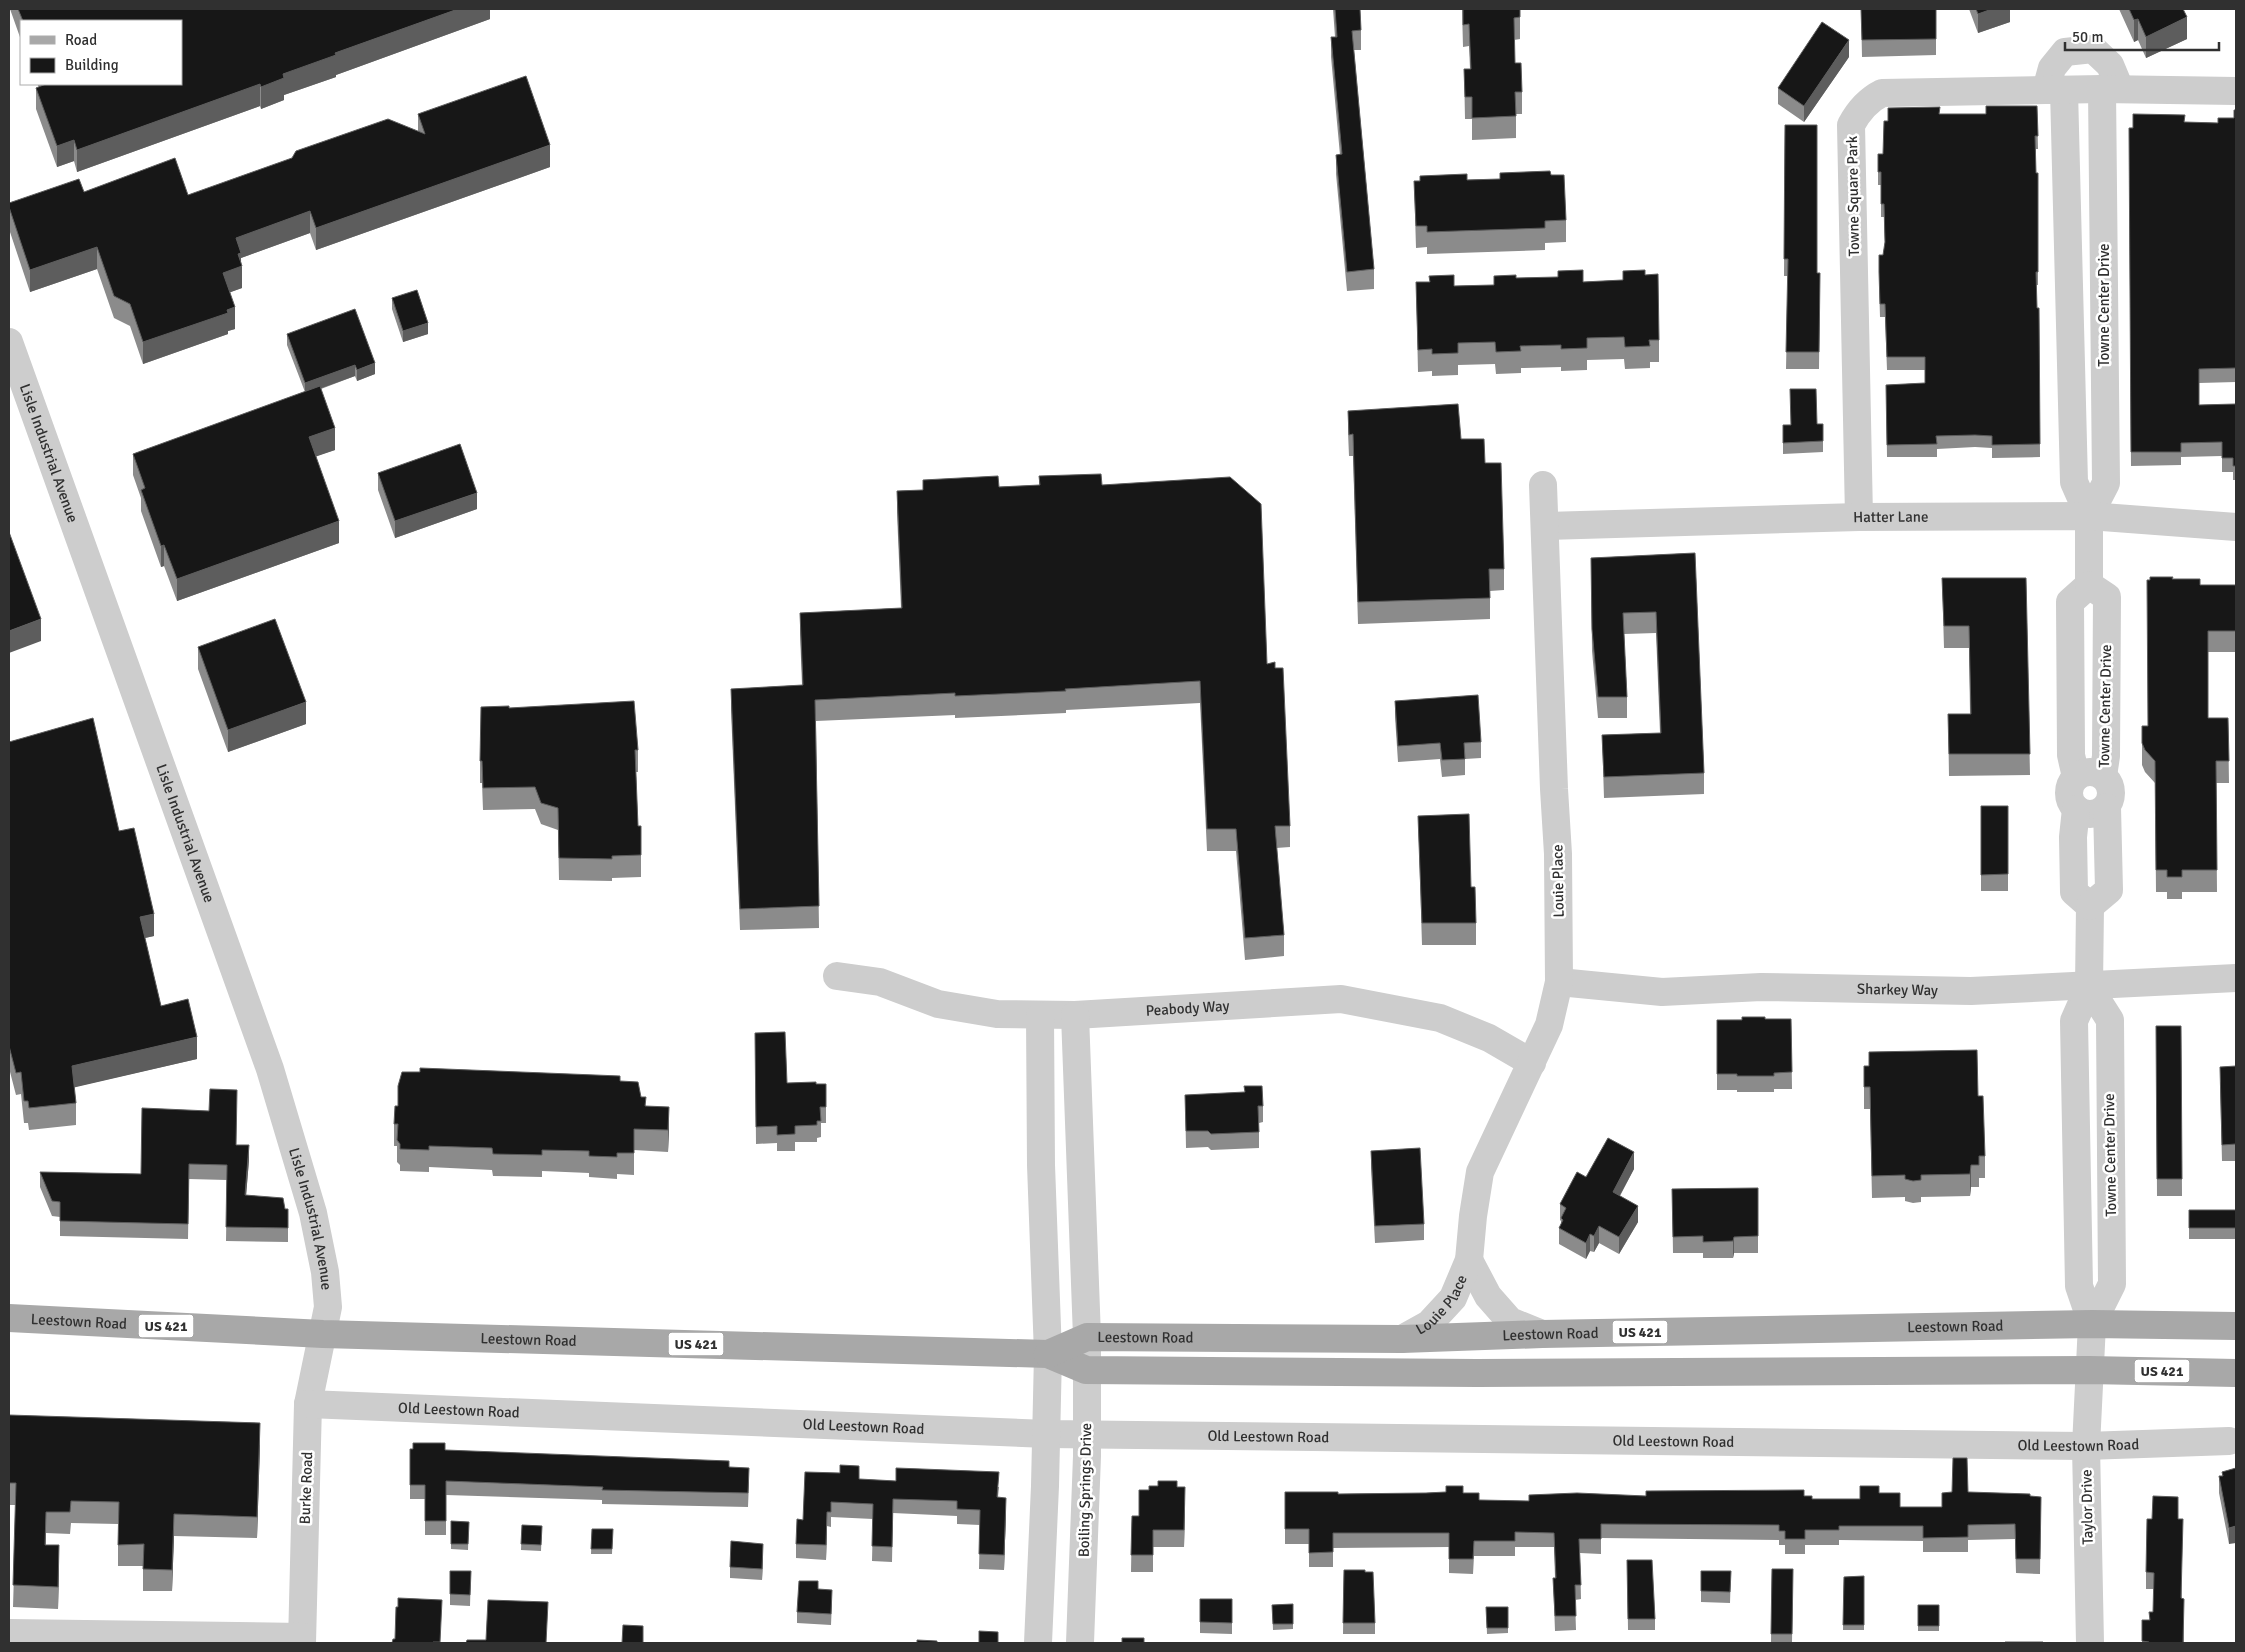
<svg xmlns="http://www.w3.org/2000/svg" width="2245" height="1652" font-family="Signika,sans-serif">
<rect width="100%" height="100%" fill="#fff"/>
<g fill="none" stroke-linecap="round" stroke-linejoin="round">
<g stroke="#cdcdcd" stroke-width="28">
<path d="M2046,90L2052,68L2065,52L2093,49L2110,65L2120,89"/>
<path d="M2064,90L2074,482L2089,516V585L2070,602L2071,755L2076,777"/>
<path id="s1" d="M9,342L270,1069L313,1213L325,1272L328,1307L308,1404L302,1643"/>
<path d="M2089,516L2106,483L2102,89"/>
<path d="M1859,517L1851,125C1859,110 1868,100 1882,93L2102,89L2236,91"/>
<path id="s2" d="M1546,526L1859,517L2089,516L2236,527"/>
<path d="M2089,585L2107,597L2106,756L2103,776"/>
<circle cx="2090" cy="793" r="21"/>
<path d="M2076,809L2073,837L2074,892L2090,906L2089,987L2074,1021L2079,1286L2092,1324L2112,1284L2110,1020L2089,987"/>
<path d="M2090,906L2109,890L2107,807"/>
<path id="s3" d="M837,976L880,982L938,1004L997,1014L1075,1015L1341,999L1440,1018L1489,1038L1532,1063"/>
<path id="s4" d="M1559,982L1662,992L1761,987L1971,991L2236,978"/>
<path d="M1075,1015L1087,1337V1456L1080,1643"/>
<path d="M1469,1260L1488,1296L1510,1321L1542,1334"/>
<path id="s5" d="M1402,1339L1429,1324L1453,1298L1469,1260L1473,1216L1480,1172L1549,1025L1559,982L1558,854L1554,789L1543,485"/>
<path id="s6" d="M308,1404L1047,1434L2086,1446L2229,1441"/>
<path d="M9,1633L302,1637"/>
<path d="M1038,1643L1045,1486L1048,1354L1041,1165L1040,1016"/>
<path d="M2090,1643L2086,1446L2092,1324"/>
</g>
<g stroke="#a8a8a8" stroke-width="28">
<path id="s7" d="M9,1318L323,1334L1048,1354L1086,1370L1477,1373L2089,1370L2236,1373"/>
<path id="s8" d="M1048,1354L1087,1337L1402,1339L1542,1334L2092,1324L2236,1326"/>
</g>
</g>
<path fill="#8b8b8b" d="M10,9H490V19L336,75V77L284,95V100L261,109L260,106L77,172L74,161L57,167L36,109V88L39,87L37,84H181V21H21V40Z
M1333,9H1360L1361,30V50H1354L1374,269V289L1347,291L1336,174V155H1340L1331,57V37H1335Z
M1462,9H1520V39L1514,40L1515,63L1522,92V114H1516V138L1472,140V119H1465L1464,69H1470L1469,46L1463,47Z
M1861,9L1936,39V55L1862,57Z
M1969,9H2010V22L1978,33Z
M2119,9H2183L2187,39L2146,58L2138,40L2134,42Z
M1849,57L1804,122L1778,104V88Z
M2037,106L2038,149H2036V173H2038V285H2036L2037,308H2039L2040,457L1992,458V448L1975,447L1937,449V457H1887L1886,385L1925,383V370H1887L1885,317H1880L1879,284V255H1883L1885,243L1884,217H1881V185H1878V154H1883L1888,121L1940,114H1986Z
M2236,110V382L2199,383V405L2236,404V480H2233V472H2222V456L2181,457V465L2131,466L2129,128L2185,122L2218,123L2234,118Z
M418,114L550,167L316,250L310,233L241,258L242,288L230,292L235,329L228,331V334L143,364L130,326L114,318L97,269L30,292L9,229V203L84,192L188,195L418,131Z
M1785,125L1817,273H1820L1819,369H1786L1788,276H1784Z
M1551,175L1566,220V242L1545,243V250L1427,254V247L1416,248L1414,181L1500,179Z
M1645,275L1659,340V362H1650V368L1625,369L1624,359L1587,360V370L1561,371V367L1521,368V373L1496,374L1495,364L1458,365V375L1432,376V371L1418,372L1416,282L1454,286L1494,285L1516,278L1583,282L1623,280Z
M392,298L428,334L403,342L392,309Z
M287,334L375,374L357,381L355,376L321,389L335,450L316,456L339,543L177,601L164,566L161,567L141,511V498L133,475V454L305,392L287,345Z
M1348,411L1461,439L1485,463L1504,569V590L1490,591V619L1358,624L1353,456H1349L1348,432Z
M1817,424H1823V452L1783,454V425Z
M378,473L477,509L395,538L378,490Z
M1039,476L1102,485L1267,664L1290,826V847L1276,848L1284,935V956L1245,960L1236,851H1207L1200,703L1066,710V713L955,718V715L816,721L819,928L740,930L731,710V689L802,685L800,634V613L901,608L897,513V491L1039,485Z
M1695,553L1704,773V794L1604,798L1602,735L1660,733L1656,633L1624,634L1627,697V718H1598L1592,651L1591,558Z
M1942,578H2026L2030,775L1949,776L1948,714H1970L1969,648H1944Z
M2173,579L2200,585H2236V652H2208V718H2228L2229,783H2216L2217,892H2182V899H2167V892H2156L2155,783L2145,772L2142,765V726H2148Z
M198,647L306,724L228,752L198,669Z
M1395,701L1481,742V758L1465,759V775L1442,777L1440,759L1398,762L1395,717Z
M509,708L638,750V772H636L638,826H641V877L612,878V881L559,880L558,830L541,824L535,809L483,810L482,783H480V761Z
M9,742L119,831L154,936L145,938L161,1006L197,1059L74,1087L76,1103V1125L29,1130L28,1123H24L21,1094L16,1095L9,1068Z
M1981,806H2008V891H1981Z
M1418,816L1471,887L1476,923V945H1422Z
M1791,1019L1792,1089H1774V1092H1737V1090H1717V1020Z
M2156,1026H2181L2182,1196H2157Z
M755,1033L787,1083L816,1084L826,1107V1123H821V1137L817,1138V1142H795V1151H777V1143L756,1144Z
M1864,1066L1978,1096L1985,1156V1178H1979V1187H1971L1970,1196L1921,1197V1202L1913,1203L1905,1201V1197L1872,1198L1870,1109H1864Z
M2236,1066V1161H2222L2220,1083Z
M620,1081L641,1097L646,1106L669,1129L668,1152L634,1150V1175L617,1174V1179L589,1177V1173L542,1171V1177L493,1176L492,1170L429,1167V1172L400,1171V1165L397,1162V1146H394V1124Z
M1185,1095L1263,1106V1122L1259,1123V1148L1211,1150L1208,1147L1186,1148Z
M237,1145L249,1160L246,1195L285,1209H288V1242L226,1241L227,1180L189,1179L188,1239L60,1236V1217L52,1216L40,1187V1172L141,1174Z
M1371,1151L1424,1224V1240L1375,1243L1371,1168Z
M1634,1169L1620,1196L1638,1222L1619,1254L1599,1243L1594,1252L1590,1251L1586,1259L1559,1244V1228L1561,1225V1221L1560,1220V1204L1586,1177Z
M1758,1188V1253H1734L1733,1258H1703V1253H1673L1672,1189Z
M2189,1210H2236V1239H2189Z
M9,1415L260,1445L257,1538L174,1536L172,1591H143V1566H118V1524L71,1523L70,1534L46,1533V1545L59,1567L58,1609L13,1607L16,1505H9Z
M410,1449L445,1450L729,1467L749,1482L748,1507L602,1504V1500L446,1495V1535H425V1499H410Z
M2236,1468L2229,1544L2219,1493V1476H2222V1472Z
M859,1479L999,1487L998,1497L1006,1512L1004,1570L979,1569L980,1525L957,1524V1516L893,1513L892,1562L872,1561L873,1519L831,1517V1527L827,1526L826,1560L796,1558V1544L803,1520Z
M1177,1487L1185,1504L1184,1547H1153V1572H1131L1132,1516H1139L1149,1490Z
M1285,1492L1338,1494L1426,1493L1446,1492L1463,1493L1479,1500L1529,1501L1646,1496H1804L1812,1499H1860L1879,1493L1900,1507H1942L1968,1492L2041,1497L2040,1574L2016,1573L2015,1539L1968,1540V1552H1923V1541L1839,1540V1545H1805V1554H1785V1545H1779V1540L1601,1538V1554L1580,1553L1581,1599L1575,1600L1576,1630L1555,1631L1553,1578H1555L1554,1547H1515V1556H1474L1473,1574L1449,1573V1547L1333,1548V1567H1309V1544H1285Z
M2178,1519L2184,1643H2142V1620H2149L2153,1612L2154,1589H2146V1572Z
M451,1521L469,1522L468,1550L451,1549Z
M522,1525L542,1526L541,1551L521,1550Z
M592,1529H613L612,1554H591Z
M763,1555L762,1580L730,1578V1567Z
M1627,1560L1655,1619V1630H1628Z
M1772,1569H1793L1792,1643H1771Z
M1344,1570L1365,1572L1375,1623V1634H1343Z
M450,1571H471L470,1606L450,1605Z
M1701,1571H1731L1730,1603L1701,1602Z
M1864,1576V1630H1843L1844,1577Z
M818,1589L832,1601L831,1625L797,1623V1612Z
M1200,1599H1232V1634L1200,1633Z
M1293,1604V1629L1273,1630L1272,1605Z
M1918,1605H1939V1631H1918Z
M1486,1607H1508V1633L1487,1634Z"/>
<path fill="#5d5d5d" d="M458,9H490V19L336,75V77L284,95V100L261,109V87L283,74L335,53Z
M1992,9H2010V22L1978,33V14Z
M2187,17V39L2146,58V37Z
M2138,19V40L2134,42V20Z
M1849,40V57L1804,122V106Z
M260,84V106L77,172V150Z
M74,140V161L57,167V146Z
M550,145V167L316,250V228Z
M310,211V233L241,258V267L242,266V288L223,295V273L236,238Z
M97,247V269L30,292V270Z
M235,307V329L228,331V334L143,364V342Z
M428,323V334L403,342V331Z
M375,363V374L357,381V370Z
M355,365V376L305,394V383Z
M335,428V450L309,459V437Z
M477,493V509L395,538V521Z
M339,521V543L177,601V579Z
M164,545V566L161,567V546Z
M41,619V641L9,653V631Z
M306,702V724L228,752V730Z
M154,914V936L140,939V917Z
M197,1037V1059L72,1088V1066Z
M669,1107V1129L668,1152V1130Z
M249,1145V1160L245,1209V1195Z
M1634,1152V1169L1613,1208V1192Z
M1971,1165V1187L1970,1196V1174Z
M1638,1206V1222L1619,1254V1237Z
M1599,1226V1243L1594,1252V1236Z
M1590,1234V1251L1586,1259V1243Z
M1734,1237V1253L1733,1258V1241Z
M260,1423V1445L257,1538V1517Z
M1185,1487V1504L1184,1547V1530Z
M1006,1498V1512L1004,1570V1555Z
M827,1512V1526L826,1560V1545Z
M174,1514V1536L172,1591V1570Z
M2236,1526V1543L2229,1544V1528Z
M763,1544V1555L762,1580V1569Z
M59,1545V1567L58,1609V1587Z"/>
<path fill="#171717" stroke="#5d5d5d" d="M18,9H458L335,53L336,55L283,74L284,78L261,87L260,84L77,150L74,140L57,146L36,88L46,84H181V21H23Z
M1335,9H1360L1361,30L1352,31L1374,269L1347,272L1336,155L1342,154L1331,37H1337Z
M1463,9H1520V17L1514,18L1515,63H1521L1522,92H1515L1516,116L1472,118V97H1465L1464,69H1471L1469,24L1463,25Z
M1861,9H1936V39L1862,40Z
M1976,9H1992L1978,14Z
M2129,9H2183L2187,17L2146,37L2138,19L2134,20Z
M1822,22L1849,40L1804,106L1778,88Z
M526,76L550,145L316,228L310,211L236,238L241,253L238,254L242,266L223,273L235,307L227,310L228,313L143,342L130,304L114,296L97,247L30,270L9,207V203L79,179L84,192L175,158L188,195L292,158L296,151L388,119L425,134L418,114Z
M1986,106H2037L2038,136H2035L2036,173H2038V272H2036L2037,308H2039L2040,444L1992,445V436L1975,435L1936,436L1937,444L1887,445L1886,385L1925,383V357H1887L1885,304H1880L1879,272V255H1883L1885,242L1884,204H1881V172H1878V154H1883L1884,121H1888V108L1940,107L1939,114H1986Z
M2234,110H2236V368L2199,369V405L2236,404V466H2233V458H2222V442L2181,443V452H2131L2129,128H2133V114L2185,115L2184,122L2218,123V118H2234Z
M1785,125H1817V273H1820L1819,352H1786L1788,259H1784Z
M1550,171L1551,175H1564L1566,220L1545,221V228L1427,232V226H1416L1414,181H1420V176L1467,174V180L1500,179V173Z
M1583,270V282L1623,280V271L1645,270V275L1658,274L1659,340H1649L1650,346L1625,347L1624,337L1587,338V348L1561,349V345L1520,346L1521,351L1496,352L1495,342L1458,343V353L1432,354V349L1418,350L1416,282H1430L1429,276L1454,275V286L1494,285V276L1516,275V278L1558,277V271Z
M417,290L428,323L403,331L392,298Z
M355,309L375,363L357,370L355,365L305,383L287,334Z
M320,386L335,428L309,437L339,521L177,579L164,545L161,546L141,490L145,488L133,454Z
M1790,389H1816L1817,424H1823V441L1783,443V425H1791Z
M1458,404L1461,439H1484L1485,463H1501L1504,569H1489L1490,598L1358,602L1353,434L1349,435L1348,411Z
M460,444L477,493L395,521L378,473Z
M1101,474L1102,485L1230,477L1261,504L1267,664L1275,662V668H1283L1290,826H1275L1284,935L1245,938L1236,829H1207L1200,681L1065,689L1066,691L955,696V693L815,700L819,906L740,909L731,689L803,685L800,613L902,608L897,491L923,490V480L998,476L999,487L1040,485L1039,476Z
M9,532L41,619L9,631Z
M1695,553L1704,773L1604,777L1602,735L1661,733L1656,612L1623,613L1627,697H1598L1592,629L1591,558Z
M2150,577H2173L2172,579H2200V585H2236V631H2208V718H2228L2229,761H2216L2217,870H2182V877H2167V870H2156L2155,761L2145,750L2142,743V726H2148L2147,580H2150Z
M1942,578H2026L2030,754H1949L1948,714H1971L1969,626H1944Z
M275,619L306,702L228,730L198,647Z
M1478,695L1481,742L1464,743L1465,759L1442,760L1440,743L1398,746L1395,701Z
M634,701L638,750H635L638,826H641V855L612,856V859L559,858L558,808L541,803L535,787L483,788L482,761H480L481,707L509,706V708Z
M93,718L119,831L134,828L154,914L140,917L161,1006L188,999L197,1037L72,1066L76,1103L29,1108L28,1101H24L21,1072L16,1073L9,1046V742Z
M1981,806H2008V874L1981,875Z
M1469,814L1471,887H1475L1476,923H1422L1418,816Z
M1742,1017H1765V1019H1791L1792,1072L1774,1073V1076H1737V1074H1717V1020H1742Z
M2156,1026H2181L2182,1179H2157Z
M785,1032L787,1083L816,1082V1084H826V1107H820L821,1121H817V1125L795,1126V1134L777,1135V1126L756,1127L755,1033Z
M1977,1050L1978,1096H1983L1985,1156H1979V1165H1971L1970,1174L1921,1175V1180L1913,1181L1905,1179V1175L1872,1176L1870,1087H1864V1066H1869V1052Z
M2236,1066V1144L2222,1145L2220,1067Z
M420,1068L620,1076V1081L638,1082L641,1097H646L645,1106L669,1107L668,1130L634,1129V1153H617V1157L589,1156V1151L542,1150V1155L493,1154L492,1148L429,1146V1150L400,1149V1144L397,1140L398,1124H394L395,1106H398V1086L402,1072H420Z
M1244,1086H1262L1263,1106H1258L1259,1132L1211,1134L1208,1131H1186L1185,1095L1245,1092Z
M210,1089L237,1090L236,1145H249L245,1195L283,1198L285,1209H288V1228L226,1227L227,1165L189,1164L188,1224L60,1221V1202L52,1201L40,1172L141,1174L142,1108L209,1111Z
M1608,1138L1634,1152L1613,1192L1638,1206L1619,1237L1599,1226L1594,1236L1590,1234L1586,1243L1559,1228L1563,1220L1561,1218L1566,1208L1560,1204L1577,1172L1586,1177Z
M1420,1148L1424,1224L1375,1226L1371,1151Z
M1758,1188V1236L1734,1237L1733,1241L1703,1242V1236L1673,1237L1672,1189Z
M2189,1210H2236V1228H2189Z
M9,1415L260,1423L257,1517L174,1514L172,1570L143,1569L144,1544L118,1545L119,1502L71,1501L70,1512H46L45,1545H59L58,1587L13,1585L16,1483H9Z
M413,1443H445V1450L729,1461V1467L749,1468L748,1493L602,1490L603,1487L446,1481V1521H425V1485H410V1449H413Z
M1953,1458H1967L1968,1492L2030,1494V1496L2041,1497L2040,1559H2016L2015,1524L1968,1525V1537L1923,1538V1526H1839V1530H1805V1539H1785V1531H1779V1525L1601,1524V1539H1579L1581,1585H1575L1576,1616H1555L1553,1578H1556L1554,1533L1515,1532V1541H1474L1473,1559H1449V1533H1333V1552L1309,1553V1529H1285V1492H1338V1494L1426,1493L1446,1492V1486H1463V1493H1479V1500L1529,1501V1495L1577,1493L1646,1496V1491L1804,1490V1496H1812V1499H1860V1486H1879V1493H1900V1507H1942V1493L1952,1492Z
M840,1465L859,1466V1479L896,1481V1468L999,1472L997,1497L1006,1498L1004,1555L979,1554L980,1510L957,1509V1501L893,1499L892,1547L872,1546L873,1504L831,1502V1512H827L826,1545L796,1544L797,1519L803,1520L805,1472L840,1473Z
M2236,1468V1526L2229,1528L2219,1476H2223L2222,1472Z
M1158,1481H1177V1487H1185L1184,1530H1153V1555H1131L1132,1516H1139V1490H1149V1486H1158Z
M2153,1496L2178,1497V1519H2183L2181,1598L2184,1599L2183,1643H2149V1642L2142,1641V1620H2150L2149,1612H2153L2154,1573L2146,1572L2147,1519H2152Z
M451,1521L469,1522L468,1544H451Z
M522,1525L542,1526L541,1545L521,1544Z
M592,1529H613L612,1549H591Z
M731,1541L763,1544L762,1569L730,1567Z
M1627,1560H1652L1655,1619H1628Z
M1772,1569H1793L1792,1634H1771Z
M1344,1570H1365V1572H1373L1375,1623H1343Z
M450,1571H471L470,1595L450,1594Z
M1701,1571H1731L1730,1592L1701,1591Z
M1864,1576V1625H1843L1844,1577Z
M799,1581H818V1589L832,1590L831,1614L797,1612Z
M398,1598L442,1600L440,1642H433V1643H392L393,1639H395L396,1607H398Z
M1200,1599H1232V1623L1200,1622Z
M488,1600L548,1602L546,1643H554H466L467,1640H486Z
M1293,1604V1624H1273L1272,1605Z
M1918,1605H1939V1626H1918Z
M1486,1607H1508V1628H1487Z
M623,1625L643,1626V1643H622Z
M979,1631L998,1632V1643H979Z
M1122,1638H1144V1643H1122Z
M917,1640L937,1641V1643H917Z
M2005,1642H2043V1643H2005Z"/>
<g text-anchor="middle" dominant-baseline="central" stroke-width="5" stroke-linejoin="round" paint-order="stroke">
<g fill="#fff" stroke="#6e6e6e" stroke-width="1">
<rect x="138.5" y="1314.5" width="55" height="23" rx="4"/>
<rect x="1612.5" y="1320.5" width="55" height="23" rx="4"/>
<rect x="668.5" y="1332.5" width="55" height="23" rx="4"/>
<rect x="2134.5" y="1359.5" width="55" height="23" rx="4"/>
</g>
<g font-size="14" font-weight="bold" fill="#303030">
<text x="166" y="1326">US 421</text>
<text x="1640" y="1332">US 421</text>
<text x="696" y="1344">US 421</text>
<text x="2162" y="1371">US 421</text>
</g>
<g font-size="15" fill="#303030" stroke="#fff">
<text transform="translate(1853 196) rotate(-91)">Towne Square Park</text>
<text transform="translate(2104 305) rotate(-90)">Towne Center Drive</text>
<text stroke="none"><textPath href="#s1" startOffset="118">Lisle Industrial Avenue</textPath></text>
<text stroke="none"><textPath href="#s2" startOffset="345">Hatter Lane</textPath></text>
<text transform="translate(2105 706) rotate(-89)">Towne Center Drive</text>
<text stroke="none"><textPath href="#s1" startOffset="522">Lisle Industrial Avenue</textPath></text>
<text transform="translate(1558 881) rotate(-91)">Louie Place</text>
<text stroke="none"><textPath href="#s4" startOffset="339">Sharkey Way</textPath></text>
<text stroke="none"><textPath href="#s3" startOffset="356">Peabody Way</textPath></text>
<text transform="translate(2110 1155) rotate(-91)">Towne Center Drive</text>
<text stroke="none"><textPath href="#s1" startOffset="928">Lisle Industrial Avenue</textPath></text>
<text stroke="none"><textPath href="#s5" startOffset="54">Louie Place</textPath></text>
<text stroke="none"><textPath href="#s7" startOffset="70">Leestown Road</textPath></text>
<text stroke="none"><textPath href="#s8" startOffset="911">Leestown Road</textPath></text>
<text stroke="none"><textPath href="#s8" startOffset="506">Leestown Road</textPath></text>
<text stroke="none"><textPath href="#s8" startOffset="101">Leestown Road</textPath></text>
<text stroke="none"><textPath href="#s7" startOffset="520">Leestown Road</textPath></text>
<text stroke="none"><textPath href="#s6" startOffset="151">Old Leestown Road</textPath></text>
<text stroke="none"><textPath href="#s6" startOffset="556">Old Leestown Road</textPath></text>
<text stroke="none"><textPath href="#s6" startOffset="961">Old Leestown Road</textPath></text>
<text stroke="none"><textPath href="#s6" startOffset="1366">Old Leestown Road</textPath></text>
<text stroke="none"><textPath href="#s6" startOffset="1771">Old Leestown Road</textPath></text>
<text transform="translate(306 1488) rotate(-88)">Burke Road</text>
<text transform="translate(1085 1490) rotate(-89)">Boiling Springs Drive</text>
<text transform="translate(2087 1507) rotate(-91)">Taylor Drive</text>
</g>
</g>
<rect width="2245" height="1652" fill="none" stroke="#303030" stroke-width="20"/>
<rect x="20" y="20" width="162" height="65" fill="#ffffff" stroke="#acacac"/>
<rect x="30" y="36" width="25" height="8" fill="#a8a8a8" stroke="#acacac"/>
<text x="65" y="45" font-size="15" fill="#303030">Road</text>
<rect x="30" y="58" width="25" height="15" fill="#171717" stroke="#acacac"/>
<text x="65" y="70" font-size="15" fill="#303030">Building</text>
<path d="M2065 42v8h154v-8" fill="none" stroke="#303030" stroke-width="2.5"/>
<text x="2072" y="42" font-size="15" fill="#303030" stroke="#ffffff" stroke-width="4" paint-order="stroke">50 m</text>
</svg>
